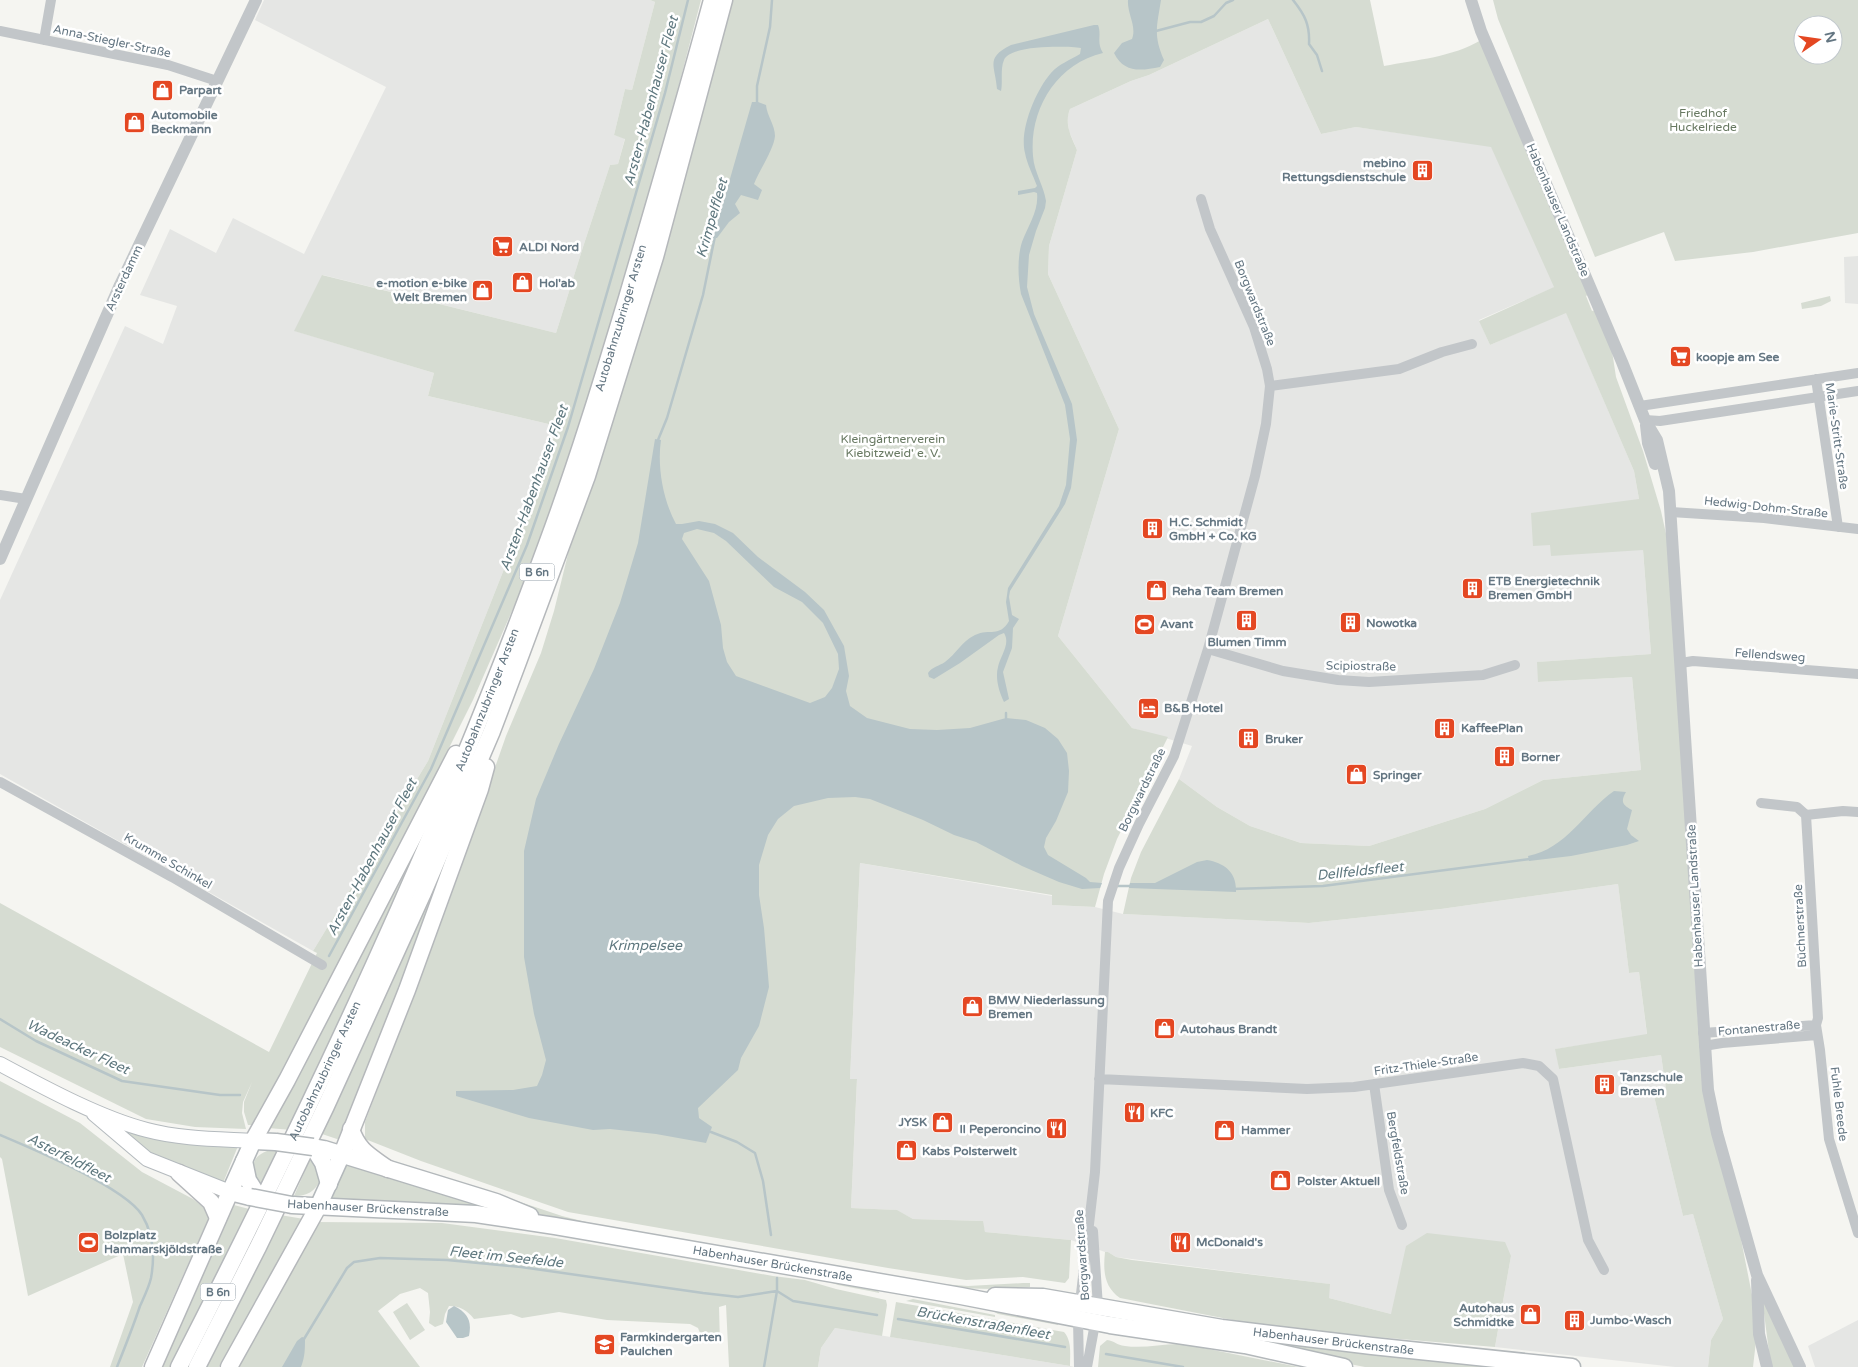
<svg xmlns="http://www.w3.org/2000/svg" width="1858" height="1367" font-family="'Varela Round',sans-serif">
<rect width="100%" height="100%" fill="#f5f5f1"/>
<path fill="#e5e6e4" d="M264,0H650L655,2L632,90L625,89L614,135L625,138L618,164L610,165L583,247L556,333L323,275L295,331L434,373L428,396L557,426L546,463L428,761L313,951L0,774V600L125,326L163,344L177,306L140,295L170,229L216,253L233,218L304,254L386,87L255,20Z
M1268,19L1321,134L1356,127L1491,146L1555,287L1479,320L1490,345L1566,312L1634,471L1639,499L1651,654L1538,662V682L1632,677L1641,770L1543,780L1485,809L1369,846L1301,843L1250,826L1217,807L1179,779L1192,746L1132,728L1058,636L1119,429L1048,274L1049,246L1077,150L1069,131L1067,118L1070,109L1131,81L1149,75Z
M1858,256V304L1845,303L1844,257Z
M860,863L1052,896V905L1095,907L1123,914L1309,923L1441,909L1618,884L1629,973L1639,972L1647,1035L1556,1049L1559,1069L1661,1055L1666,1089L1653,1092L1683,1216L1693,1214L1723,1319L1711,1340L1708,1367H1675L1495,1347L1511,1256L1391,1314L1329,1298V1284L1116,1257L1108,1252H1105L1071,1240L985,1232L982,1221L913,1219L896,1210L851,1208L857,1080L850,1079Z
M1858,1320V1367H1815L1808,1346Z
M835,1328L1070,1366L1075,1367H818L821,1348Z"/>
<path fill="#d6dcd2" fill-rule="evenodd" d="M650,0H701L655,177L578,430L529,572L473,700L386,874L260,1117L252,1125H248L244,1112V1102L252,1082L243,1102L242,1113L246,1129L195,1127L146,1119L0,1047V903L269,1052L317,953L313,951L428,761L546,463L557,426L428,396L434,373L294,331L322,275L556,333L583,247L610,165L618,164L625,139L614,135L625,89L632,90L655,2Z
M731,0H1370L1384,66C1416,60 1453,57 1481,40L1589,294L1586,296L1592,311L1596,310L1612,351L1616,377L1643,451L1661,511L1668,543L1698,1021L1752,1295L1756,1341L1753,1367H1708L1711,1340L1723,1319L1693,1214L1683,1216L1653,1092L1666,1089L1661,1055L1559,1069L1555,1049L1647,1034L1639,972L1629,973L1618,884L1441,909L1309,923L1123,914L1131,878L1141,852L1179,779L1217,807L1250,826L1301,843L1369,846L1485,809L1543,780L1641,770L1632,677L1538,682L1537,662L1651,654L1643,550L1551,556L1550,545L1533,546L1531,513L1639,499L1634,471L1566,313L1490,345L1479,321L1554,287L1491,147L1356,127L1321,134L1268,19L1149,75L1131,81L1070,109C1064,124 1071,136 1077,150L1049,246L1048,274L1119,429L1058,636L1132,728L1168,737L1117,839L1104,874L1095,907L1052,905V895L860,863L850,1079H857L851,1208L897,1210L913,1219L983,1221L985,1232L1071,1240L1069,1278L1065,1283L1023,1277L966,1280L888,1268L568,1212L421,1161L365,1139V1122L435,939L506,736L541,653L554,611L569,550L623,387L662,259L692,153Z
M1493,0H1858V233L1753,252L1675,261L1664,232L1595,257L1498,19ZM1803,25H1833V55H1803Z
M1830,296L1831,301L1821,306L1802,309L1801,303Z
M425,829L429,830L292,1130L268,1128Z
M450,847L455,849L343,1141L319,1133Z
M0,1081L80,1123L142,1172L193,1199L211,1213L142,1367H110L133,1302L123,1254L28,1296L2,1159L0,1157Z
M123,1130L133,1133L238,1146L223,1183L150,1154Z
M270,1150H278L260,1189C253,1171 246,1158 270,1150Z
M311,1157L317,1162L320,1180C315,1192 307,1196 294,1196Z
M343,1160L509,1212L324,1203Z
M433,1173L562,1216L590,1223L942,1284L968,1286L1023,1283H1030V1287L992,1289L952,1288L555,1221Z
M230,1204L253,1210L172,1367H158Z
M280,1215L304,1219L219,1367H203Z
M316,1222L442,1223L555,1238L773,1276L805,1280L836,1289L886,1300L887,1305L882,1336L835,1328L821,1348L818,1367H729L726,1305L719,1307L720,1343H704L698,1328L690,1324L607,1320L559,1312L522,1318L511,1314L474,1319C467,1310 460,1306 449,1306L445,1314L443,1324L435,1327L429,1323L430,1312L428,1293L420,1288L400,1294L378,1311L420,1367H235Z
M1427,1233L1505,1242L1511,1256L1495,1347L1317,1332L1243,1322L1120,1298C1104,1287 1103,1271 1105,1252H1108L1116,1257L1132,1260L1330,1284L1329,1298L1391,1314L1406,1246Z
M815,1277L877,1290L880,1293L838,1285Z
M1762,1298L1795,1367H1771Z
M913,1299L995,1315V1317L906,1301Z
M896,1302L1064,1332C1072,1341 1070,1354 1070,1366L890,1337Z
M407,1303L425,1330L410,1340L393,1312Z
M989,1309L1058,1322V1325L998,1314Z
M1118,1318L1489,1362L1484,1367H1365Z
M1107,1340C1115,1341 1116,1345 1125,1346C1145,1349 1163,1343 1183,1344L1299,1367H1098L1100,1346Z"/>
<path fill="#b7c5c8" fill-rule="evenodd" d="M1128,0H1161C1157,26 1153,35 1164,60L1160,67C1140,71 1124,73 1114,53L1122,43L1132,39C1137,26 1127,14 1128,0Z
M1094,25H1098C1102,35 1096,42 1103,53C1056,64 1029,110 1033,156C1034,172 1044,186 1046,201L1045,208L1036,231L1029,255L1027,287L1034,314L1072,404L1077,440L1071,488L1065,504L1010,591L1009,597L1012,615L1019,619L1013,628L1012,648L1003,672L1009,699L1004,702C999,692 995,678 998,667C1000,656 1011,644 1004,633L999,635L960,663L934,679L929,677L928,673C932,667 939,666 945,662C956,654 961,642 975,635C990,628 999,638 1009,621L1006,602L1008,588L1059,506L1066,485L1070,439L1065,405L1021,294C1018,278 1017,258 1022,242C1028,226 1039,211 1037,193L1034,192L1018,195V191L1035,188L1037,186C1033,175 1027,164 1025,153C1019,130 1036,90 1051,73C1059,64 1070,60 1080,54L1081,48C1066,46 1009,45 1004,60C1000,69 1003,82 1001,91L997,89C995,65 985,58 1011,45Z
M752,102H758L766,105C767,116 775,125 775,136C774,149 759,171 754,184L762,190L758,200L741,195L735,204L740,213L729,222L717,238H713Z
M655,439L661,440C657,467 663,500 676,524H682L699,521L715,524L733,533L758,557L805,592L824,610L844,646L849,676L846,691L850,706L867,718L910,729L937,730L970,728L1006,718L1026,720L1045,728L1058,739L1067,753L1069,771L1068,792L1056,821L1046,838L1044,847L1048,855L1086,878L1090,882L1102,883L1100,888L1082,889L1059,882L1022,866L976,842L954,835L923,820L870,799L855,797L828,798L794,806L778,819L768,835L759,865V895L764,928L769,987L759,1026L741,1058L738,1070L698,1108L699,1118L712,1127L706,1143L656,1134L610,1129L593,1130L529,1118L456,1096V1091L513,1090L537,1086L542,1075L546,1060L534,1014L524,957V851L536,799L559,744L594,669L620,603L638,543ZM697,529L714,533L726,541L774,587L802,602L823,623L838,654L839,669L832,688L825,697L810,703L736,676L727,662L723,648L721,625L709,581L682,539L684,533Z
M1614,791L1626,792C1620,802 1623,805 1632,810L1627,829L1631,835L1639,841L1627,845L1571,856L1529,861L1528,856C1566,849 1584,812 1614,791Z
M1207,860C1224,863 1237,872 1236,892L1129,888L1130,883H1155L1197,862Z
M454,1306C468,1313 472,1321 469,1336L463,1338H457L446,1322L448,1310Z
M302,1337L305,1338C305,1349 305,1357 301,1367H282L297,1341Z"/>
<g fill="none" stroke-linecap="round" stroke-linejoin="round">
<path stroke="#b7c5c8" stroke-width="2.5" d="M1293,0C1305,15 1310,25 1309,44L1317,55L1322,71
M1154,32L1156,31L1190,22H1201L1214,16L1226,3L1233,0
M757,104V86L770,27L772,0
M658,440L667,418L703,295L715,236
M1006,713V718
M1115,886H1132
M1232,889L1323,886L1530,859
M329,956L431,769L527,545L568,427L665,93L688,0
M0,1019L36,1041L122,1081L220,1095H240
M711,1132L737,1142L755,1153L763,1181L771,1235
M0,1135C33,1149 124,1187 142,1215C154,1235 155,1256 151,1278C149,1287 144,1297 140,1306C133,1327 125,1347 117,1367
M777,1291L793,1301L877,1315
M898,1319L1065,1347
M304,1339L347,1268L354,1262L380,1258L447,1260L521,1267L703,1293L738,1297L777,1291
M1106,1354L1183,1367
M764,1367L777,1291V1278"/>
<defs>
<path id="secondary" d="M0,1064C43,1087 100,1118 147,1130C181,1139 217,1139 253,1141
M94,1114L147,1159L230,1192"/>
<g id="primary">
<path d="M313,1147L324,1149L496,1202L530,1216"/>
<path d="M313,1147L323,1163L329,1184"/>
<path d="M244,1161L248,1180L260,1199"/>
<path d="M250,1197L230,1192L253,1141L276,1142"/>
<path id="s1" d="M292,1205L476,1214L555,1226L961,1296L1110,1325L1245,1345L1344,1367"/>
<path d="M318,1207L342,1154"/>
<path id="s2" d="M995,1296L1043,1297L1222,1328L1372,1346L1572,1367"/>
</g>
<g id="trunk">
<path d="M351,1129C358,1151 370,1156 388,1169"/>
<path d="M253,1141L287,1080L456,754"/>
<path d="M342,1154L407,990L480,789L486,767"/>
<path d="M179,1173L211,1202L218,1218"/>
<path d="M153,1367L230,1192"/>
<path id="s3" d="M179,1367C316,1099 444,827 547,544C577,463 602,381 627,298C656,199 685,100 712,0"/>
<path d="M197,1367L258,1247L326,1106L422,895L492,731L518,662L587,476L655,257L724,0"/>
<path d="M229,1367L318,1207"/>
</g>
</defs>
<use href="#secondary" stroke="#b4babe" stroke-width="16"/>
<use href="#primary" stroke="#b3b8bb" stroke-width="19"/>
<use href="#trunk" stroke="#b5b8bb" stroke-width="19"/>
<path stroke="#c2c6c9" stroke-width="10" d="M0,31L168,65L217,81
M44,40L51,0
M1816,379L1838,527
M1270,386L1399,369L1442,352L1472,344
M1640,406L1858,373
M1645,420L1660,421L1858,391
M0,495L26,499
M1671,512L1764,518L1858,529
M1208,649L1283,671L1338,680L1369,682L1483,675L1515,665
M1681,663L1693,661L1858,674
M0,782L172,877L322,965
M1761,803L1797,807L1806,815L1843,811L1858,812
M1806,815L1818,1018L1816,1025L1820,1050L1829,1139L1858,1233
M1703,1033L1816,1025
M1704,1046L1722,1043L1817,1035
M1099,1079L1307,1089L1354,1087L1523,1063L1539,1066L1553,1079L1588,1240L1604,1270
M1374,1084L1389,1190L1402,1225
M1079,1367L1078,1320L1095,1172L1108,901L1119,868L1139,824L1174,756L1208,649L1255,476L1266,424L1270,386L1267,369L1254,327L1210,229L1201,199
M1087,1367L1098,1307L1093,1231"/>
<path stroke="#c2c6c9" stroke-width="12" d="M1471,0L1481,31L1622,362L1645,420L1657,440L1669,491L1708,1090L1717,1133L1757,1275L1800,1367
M1646,425L1648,443L1655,464
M0,559L120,285L256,0
M1757,1280L1759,1334L1767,1367"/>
<use href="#secondary" stroke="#fff" stroke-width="14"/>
<use href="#primary" stroke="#fff" stroke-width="16"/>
<use href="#trunk" stroke="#fff" stroke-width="16"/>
<defs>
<path id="primary-bridge" d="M276,1142L313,1147
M250,1197L292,1205"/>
</defs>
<use href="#primary-bridge" stroke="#b3b8bb" stroke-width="19" stroke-linecap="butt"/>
<use href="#primary-bridge" stroke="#fff" stroke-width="16"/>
</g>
<defs>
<symbol id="shop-square" viewBox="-11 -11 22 22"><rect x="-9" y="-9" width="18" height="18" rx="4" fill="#e44722" stroke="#fff"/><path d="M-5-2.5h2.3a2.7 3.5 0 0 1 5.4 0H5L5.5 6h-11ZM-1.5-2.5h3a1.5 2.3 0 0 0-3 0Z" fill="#fff"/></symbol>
<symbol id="building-square" viewBox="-11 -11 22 22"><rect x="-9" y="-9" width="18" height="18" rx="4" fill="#e44722" stroke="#fff"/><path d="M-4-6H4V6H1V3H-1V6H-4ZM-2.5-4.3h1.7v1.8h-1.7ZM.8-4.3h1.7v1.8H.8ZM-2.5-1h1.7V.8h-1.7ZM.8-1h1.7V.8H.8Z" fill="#fff"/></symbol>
<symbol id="supermarket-square" viewBox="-11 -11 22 22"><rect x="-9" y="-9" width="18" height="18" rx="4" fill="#e44722" stroke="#fff"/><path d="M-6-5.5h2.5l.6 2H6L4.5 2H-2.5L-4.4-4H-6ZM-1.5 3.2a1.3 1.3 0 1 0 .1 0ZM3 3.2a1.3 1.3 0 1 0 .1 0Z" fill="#fff"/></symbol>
<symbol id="stadium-square" viewBox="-11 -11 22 22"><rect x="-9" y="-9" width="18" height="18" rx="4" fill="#e44722" stroke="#fff"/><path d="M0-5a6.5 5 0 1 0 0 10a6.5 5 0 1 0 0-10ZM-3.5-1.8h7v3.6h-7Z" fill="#fff"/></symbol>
<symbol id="hotel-square" viewBox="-11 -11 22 22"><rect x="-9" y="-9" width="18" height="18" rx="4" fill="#e44722" stroke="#fff"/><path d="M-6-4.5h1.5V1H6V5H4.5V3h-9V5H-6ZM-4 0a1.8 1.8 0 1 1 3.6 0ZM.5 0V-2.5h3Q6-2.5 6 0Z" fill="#fff"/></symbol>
<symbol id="restaurant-square" viewBox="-11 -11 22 22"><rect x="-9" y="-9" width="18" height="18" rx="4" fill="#e44722" stroke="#fff"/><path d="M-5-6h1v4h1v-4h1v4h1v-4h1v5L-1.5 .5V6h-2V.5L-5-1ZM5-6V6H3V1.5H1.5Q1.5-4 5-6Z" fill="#fff"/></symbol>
<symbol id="school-square" viewBox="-11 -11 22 22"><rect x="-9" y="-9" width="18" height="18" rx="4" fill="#e44722" stroke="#fff"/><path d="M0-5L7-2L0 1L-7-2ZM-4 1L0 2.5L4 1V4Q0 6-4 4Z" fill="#fff"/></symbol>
</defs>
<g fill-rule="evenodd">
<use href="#shop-square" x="150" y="78" width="25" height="25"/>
<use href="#shop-square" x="122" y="110" width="25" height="25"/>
<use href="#building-square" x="1410" y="158" width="25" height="25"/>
<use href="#supermarket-square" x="490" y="234" width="25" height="25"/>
<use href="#shop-square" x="510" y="270" width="25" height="25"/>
<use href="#shop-square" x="470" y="278" width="25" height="25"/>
<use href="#supermarket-square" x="1668" y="344" width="25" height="25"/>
<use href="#building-square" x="1140" y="516" width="25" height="25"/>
<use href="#building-square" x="1460" y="576" width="25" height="25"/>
<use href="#shop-square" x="1144" y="578" width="25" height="25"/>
<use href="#building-square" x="1234" y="608" width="25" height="25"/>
<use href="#building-square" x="1338" y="610" width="25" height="25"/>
<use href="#stadium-square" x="1132" y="612" width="25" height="25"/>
<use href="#hotel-square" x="1136" y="696" width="25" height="25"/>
<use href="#building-square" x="1432" y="716" width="25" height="25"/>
<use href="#building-square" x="1236" y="726" width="25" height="25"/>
<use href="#building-square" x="1492" y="744" width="25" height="25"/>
<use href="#shop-square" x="1344" y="762" width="25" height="25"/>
<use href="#shop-square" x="960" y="994" width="25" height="25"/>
<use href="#shop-square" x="1152" y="1016" width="25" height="25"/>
<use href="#building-square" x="1592" y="1072" width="25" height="25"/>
<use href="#restaurant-square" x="1122" y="1100" width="25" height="25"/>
<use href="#shop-square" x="930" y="1110" width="25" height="25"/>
<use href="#restaurant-square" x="1044" y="1116" width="25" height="25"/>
<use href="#shop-square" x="1212" y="1118" width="25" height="25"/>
<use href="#shop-square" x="894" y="1138" width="25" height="25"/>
<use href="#shop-square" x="1268" y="1168" width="25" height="25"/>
<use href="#stadium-square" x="76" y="1230" width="25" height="25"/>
<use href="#restaurant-square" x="1168" y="1230" width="25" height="25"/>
<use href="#shop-square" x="1518" y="1302" width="25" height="25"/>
<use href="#building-square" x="1562" y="1308" width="25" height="25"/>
<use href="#school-square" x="592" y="1332" width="25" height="25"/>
</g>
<g text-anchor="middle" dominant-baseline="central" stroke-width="5" stroke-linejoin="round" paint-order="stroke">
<g fill="#fff" stroke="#929fa8" stroke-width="1">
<rect x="519.5" y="563.5" width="35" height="17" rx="4"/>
<rect x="200.5" y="1283.5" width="35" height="17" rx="4"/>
</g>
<g font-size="11" font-weight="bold" fill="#647682">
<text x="537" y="572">B 6n</text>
<text x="218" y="1292">B 6n</text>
</g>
<g font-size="12" fill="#647682" stroke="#fff">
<text transform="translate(112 41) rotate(12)">Anna-Stiegler-Straße</text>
<text transform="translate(1558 210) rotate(67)">Habenhauser Landstraße</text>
<text transform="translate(124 278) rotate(-65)">Arsterdamm</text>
<text transform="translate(1255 303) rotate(68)">Borgwardstraße</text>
<text stroke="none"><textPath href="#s3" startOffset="1140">Autobahnzubringer Arsten</textPath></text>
<text transform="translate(1837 436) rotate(82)">Marie-Stritt-Straße</text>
<text transform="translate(1766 507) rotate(6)">Hedwig-Dohm-Straße</text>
<text transform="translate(1770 655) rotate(4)">Fellendsweg</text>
<text transform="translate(1361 666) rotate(1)">Scipiostraße</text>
<text stroke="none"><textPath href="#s3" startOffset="735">Autobahnzubringer Arsten</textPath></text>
<text transform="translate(1142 790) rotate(-64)">Borgwardstraße</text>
<text transform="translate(168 861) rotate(30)">Krumme Schinkel</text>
<text transform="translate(1695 896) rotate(-93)">Habenhauser Landstraße</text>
<text transform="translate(1800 926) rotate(-93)">Büchnerstraße</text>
<text transform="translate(1759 1028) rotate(-5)">Fontanestraße</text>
<text transform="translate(1426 1064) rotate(-8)">Fritz-Thiele-Straße</text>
<text stroke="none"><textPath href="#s3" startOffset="330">Autobahnzubringer Arsten</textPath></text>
<text transform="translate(1839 1104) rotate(83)">Fuhle Breede</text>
<text transform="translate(1398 1153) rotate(80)">Bergfeldstraße</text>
<text transform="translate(368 1208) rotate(3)">Habenhauser Brückenstraße</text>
<text transform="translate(1082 1255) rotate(-94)">Borgwardstraße</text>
<text stroke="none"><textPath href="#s1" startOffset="485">Habenhauser Brückenstraße</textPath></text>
<text stroke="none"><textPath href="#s2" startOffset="342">Habenhauser Brückenstraße</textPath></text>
</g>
<g font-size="12" font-weight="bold" fill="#647682" stroke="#fff" text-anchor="start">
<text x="179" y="90">Parpart</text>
<text x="151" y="115">Automobile<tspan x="151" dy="14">Beckmann</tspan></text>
<text x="1406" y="163" text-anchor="end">mebino<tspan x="1406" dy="14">Rettungsdienstschule</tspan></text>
<text x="519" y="247">ALDI Nord</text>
<text x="467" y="283" text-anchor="end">e-motion e-bike<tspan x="467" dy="14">Welt Bremen</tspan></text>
<text x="539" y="283">Hol'ab</text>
<text x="1696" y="357">koopje am See</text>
<text x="1169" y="522">H.C. Schmidt<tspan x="1169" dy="14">GmbH + Co. KG</tspan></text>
<text x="1488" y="581">ETB Energietechnik<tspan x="1488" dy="14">Bremen GmbH</tspan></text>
<text x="1172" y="591">Reha Team Bremen</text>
<text x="1366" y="623">Nowotka</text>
<text x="1160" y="624">Avant</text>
<text x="1247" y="642" text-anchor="middle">Blumen Timm</text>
<text x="1164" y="708">B&amp;B Hotel</text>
<text x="1461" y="728">KaffeePlan</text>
<text x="1265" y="739">Bruker</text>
<text x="1521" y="757">Borner</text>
<text x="1373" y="775">Springer</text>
<text x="988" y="1000">BMW Niederlassung<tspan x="988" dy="14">Bremen</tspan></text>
<text x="1180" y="1029">Autohaus Brandt</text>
<text x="1620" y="1077">Tanzschule<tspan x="1620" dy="14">Bremen</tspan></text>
<text x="1150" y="1113">KFC</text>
<text x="927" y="1122" text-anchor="end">JYSK</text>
<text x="1041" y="1129" text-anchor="end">Il Peperoncino</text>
<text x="1241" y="1130">Hammer</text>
<text x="922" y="1151">Kabs Polsterwelt</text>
<text x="1297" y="1181">Polster Aktuell</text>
<text x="104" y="1235">Bolzplatz<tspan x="104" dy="14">Hammarskjöldstraße</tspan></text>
<text x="1196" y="1242">McDonald's</text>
<text x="1514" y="1308" text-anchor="end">Autohaus<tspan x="1514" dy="14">Schmidtke</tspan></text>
<text x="1590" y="1320">Jumbo-Wasch</text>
<text x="620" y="1337">Farmkindergarten<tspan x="620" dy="14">Paulchen</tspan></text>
</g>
<g font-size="12" fill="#687962" stroke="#fff">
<text x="1703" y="113">Friedhof<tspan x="1703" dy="14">Huckelriede</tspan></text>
<text x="893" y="439">Kleingärtnerverein<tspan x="893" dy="14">Kiebitzweid' e. V.</tspan></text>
</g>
<g font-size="14" font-style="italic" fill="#5f787f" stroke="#fff">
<text transform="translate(651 101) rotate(-75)">Arsten-Habenhauser Fleet</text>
<text transform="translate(712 218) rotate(-74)">Krimpelfleet</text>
<text transform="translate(534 488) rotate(-70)">Arsten-Habenhauser Fleet</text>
<text transform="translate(372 857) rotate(-62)">Arsten-Habenhauser Fleet</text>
<text transform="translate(1360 871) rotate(-6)">Dellfeldsfleet</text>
<text x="645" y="945">Krimpelsee</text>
<text transform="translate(78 1047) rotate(25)">Wadeacker Fleet</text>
<text transform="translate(69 1158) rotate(27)">Asterfeldfleet</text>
<text transform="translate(506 1257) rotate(6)">Fleet im Seefelde</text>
<text transform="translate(983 1323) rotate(10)">Brückenstraßenfleet</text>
</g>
</g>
<g transform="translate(1818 40) rotate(77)"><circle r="24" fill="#ffffff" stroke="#c1c8cd"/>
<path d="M0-4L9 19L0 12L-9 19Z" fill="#e44722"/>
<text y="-8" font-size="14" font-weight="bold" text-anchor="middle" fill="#647682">N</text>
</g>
</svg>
